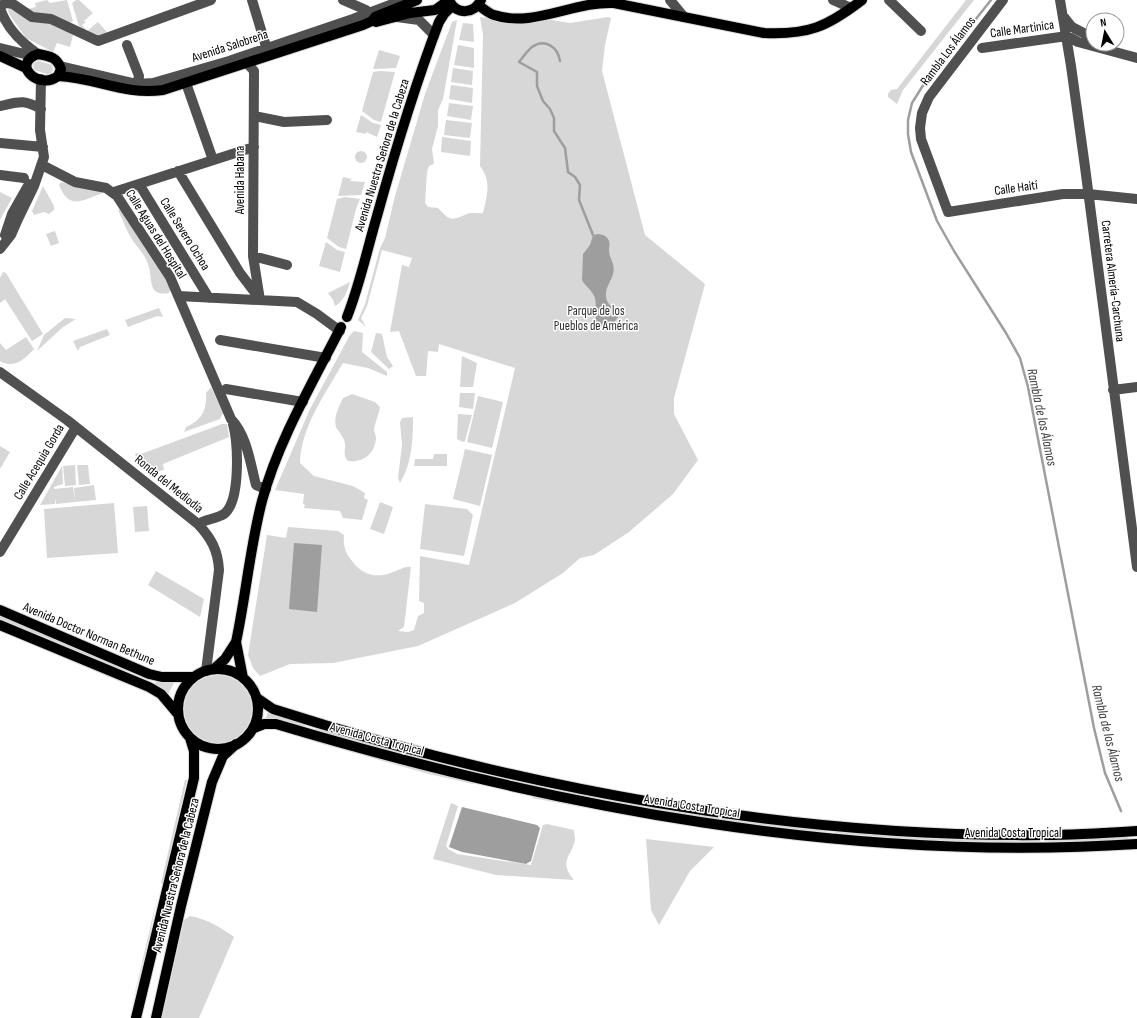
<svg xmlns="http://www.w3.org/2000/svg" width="1137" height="1018" font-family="'Sofia Sans Condensed',sans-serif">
<rect width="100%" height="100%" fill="#fff"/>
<path fill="#d7d7d7" d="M47,0L50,3L67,0L73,21L70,23L33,14L27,9L36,7L35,3Z
M76,0H79L93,13L84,21L86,22L82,25L87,31L98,22L107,32L105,37H97L79,26L72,3Z
M966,0H974L903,90L897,104L888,97V94L891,90L897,89Z
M10,8L74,31L70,47L57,43L53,52L26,38L9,14L8,10Z
M480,17L519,23L545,19L570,23L608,17L611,18L605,45L602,71L645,235L705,284L674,398V414L698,460L673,494L629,532L594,555L580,558L563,573L515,603L418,646L333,663L290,664L260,676L253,668L248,655L267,535L286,538L288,527L338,531L344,535C343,545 345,553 352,561C362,575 377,579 393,572C400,570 404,566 411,567L404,627L398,631L408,632L414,630L418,616L424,613V603L419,601L420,556L469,565L515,368L439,344L438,352L428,351L426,376H416L399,331L390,332L402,265L409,267L412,258L382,250L367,306L361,318L366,327L358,320L365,304L380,248L385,238L395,196L425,94L452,22L457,20L443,99L438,110V126L432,149L434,164L429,166L427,171L425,203L428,207L438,208C450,221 451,221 467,214C471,212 478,214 483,213C487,195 492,182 480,166L483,35Z
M463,23L473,24L474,42L459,40Z
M458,45L474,48V68L454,65Z
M379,50L400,56L396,68L373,69Z
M39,61L52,65L53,70L51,74H47L34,70L33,63Z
M453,68L473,71L472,85L451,82Z
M380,71L395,72L381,122L374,120L362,111L373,72Z
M451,85L473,88L472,103L449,99Z
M449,103L473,106L471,120L447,116Z
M361,115L373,123L381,125L377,137L366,132V134L356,132Z
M446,120L472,123L470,138L444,135Z
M442,137L471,141L470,156L441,152Z
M355 157a6 6 0 1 1 12 0a6 6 0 1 1-12 0Z
M343,177L352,179L350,181L365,182L361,195L338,196Z
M61,182L103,193C83,200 69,211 59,185Z
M43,186L54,206V210L49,214L44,212L34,215L32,211Z
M0,192L12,198L0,220Z
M345,197L360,199L356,209L346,249L339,247L327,238L337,199Z
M120,209L171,288L169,293C165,294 158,294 155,291C150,286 151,273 149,267C146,256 139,249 133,241C127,232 123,221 118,210Z
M55,231L59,243L51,246L46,234Z
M326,242L337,250L345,252L340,272L319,266Z
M3,272L6,273L43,334L32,341L5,299L0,303V278Z
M350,282C347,292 344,301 335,306L333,300L328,293Z
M159,308L163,317L157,316L128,327L125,320Z
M65,318L76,319L63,327L37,351L44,335Z
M107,329L110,335L80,347L78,351L73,341Z
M354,331L363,333L362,352L387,372V376L368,368L343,363C325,394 301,427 300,463L314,476L353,486L365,493L364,498L368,500L362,520L343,518L340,511L304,508L305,505L303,504L304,494L275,490L310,409L350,335Z
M376,333L382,334L387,357L393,366L389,369L371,352Z
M26,337L34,349C24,360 14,369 0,361V343L6,350Z
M462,356L477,363L473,387H460Z
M211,387L223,413L220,419L184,432L186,427C202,420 207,410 206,393Z
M460,393H475L473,409L459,407Z
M352,394L375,402L380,407C379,414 375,423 374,429C374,432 376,435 376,438C375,454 363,463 348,461C342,454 346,451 345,443C344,438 340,433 337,429C332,419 339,407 343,398Z
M478,396L503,402L492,448L467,442Z
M458,414L472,415L465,441L463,442L457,439Z
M413,417C413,439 412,464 400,483L398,478L402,445L400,422L402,418Z
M222,424H227L229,437L163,464L164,470L156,472L135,455L136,453L141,454Z
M0,446L10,452L0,469Z
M465,449L492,455L480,506L453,499Z
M434,454H447V466H414L415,459H433Z
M75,465L76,485L65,486L63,466Z
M77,465H88L90,484L79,485Z
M62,466L63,484L54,487V489L73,487L75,502L56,504L55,498V504L40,505Z
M94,485L96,500L75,502L74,488Z
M380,502L393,507L384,534L370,529Z
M114,503L118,553L47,558L44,509Z
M425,504L467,509L473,515L464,556L420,549Z
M147,506L149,531L135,532L133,507Z
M156,571L204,599L200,617L148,585Z
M0,615L127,670L126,672L0,619Z
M0,630L121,681V682L0,631Z
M184 709a34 34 0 1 1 68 0a34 34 0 1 1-68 0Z
M156,681L174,683L168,694L155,684Z
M268,712L305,725V728L266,718Z
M316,728L476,771L475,774L404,756L315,731Z
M313,739L474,783L473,784L429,774L312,741Z
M485,773L651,806L650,809L484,776Z
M185,780H187L163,884L161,883Z
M533,796L648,817V819L532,798Z
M451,803L458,806L446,846L448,849L457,854L531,865L543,825L547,824L574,830C574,833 575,837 575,839C573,856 557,860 574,880L496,875L433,859Z
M658,807L827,830V832C770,828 713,820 657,810Z
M656,819L794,838V840L656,820Z
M835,830L1040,839V843L920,840L835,833Z
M1127,837L1129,840L1048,842V839Z
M646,839L714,847L690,871L659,925L651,910Z
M834,842L1041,852V853C972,854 903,850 834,844Z
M1129,849V850L1048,853V852Z
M158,894L149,938L129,1018Z
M190,916C207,919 220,927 234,937L199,1018H162L184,920Z"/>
<path fill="#9e9e9e" d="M599,234C603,235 607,236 609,241C610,244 609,247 609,250C609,259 616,264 613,274C611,282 605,287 606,297C607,306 616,308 618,317L611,327H605L597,323C594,315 597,306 595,298C592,290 585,286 582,280L583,254L590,245L593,235Z
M294,543L322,545L317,612L289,609Z
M462,807L537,825L540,828L531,861L526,864L462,852L449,847Z"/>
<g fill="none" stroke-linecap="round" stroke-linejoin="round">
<path stroke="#9e9e9e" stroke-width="2.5" d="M991,0L922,87L912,103L908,120V134L911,152L937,221L954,251L1006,333L1020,358L1028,387L1094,728L1105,773L1121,811
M560,61C558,47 545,38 532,47C527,51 523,57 519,62L537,72V86L543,101L550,109L554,118V131L565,148L568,172L575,177L580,185L579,200L593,235"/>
<defs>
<path id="major" d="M450,2C457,15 474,14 481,0
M478,5C483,8 488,13 494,15C533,28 574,1 614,3L764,33C808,35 827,27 862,0
M376,22L410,13L435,10L449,0
M38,54C49,56 57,57 61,69L58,76C39,91 10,64 38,54Z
M0,56L26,68
M58,76C97,78 123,95 163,90L363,25L372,21L375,17L417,0
M347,317C360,284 367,250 377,216C395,151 415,85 439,22L444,14L452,6
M0,610L149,674L162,677H194
M0,625L149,687L161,694L177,713
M236,642L243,678
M214,669L225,659L236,642C246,595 250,547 262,501C278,441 313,382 341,327
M178 709a40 40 0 1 1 80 0a40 40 0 1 1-80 0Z
M257,698L273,709C516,787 788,838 1045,835C1075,835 1106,833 1137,831
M254,728L264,724H276C554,807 846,863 1137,844
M136,1018L194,778V751L190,738
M156,1018L181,906L212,782L223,756L236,744"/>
</defs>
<use href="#major" stroke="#dbdbdb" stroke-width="12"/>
<path stroke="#505050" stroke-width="10" d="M252,0L265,43L266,54
M343,0L366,10L370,17
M670,0L684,17
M833,0L851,8
M889,0L921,31
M1003,0L929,97L922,113L920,128L921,139L948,212L1063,194H1088L1137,199
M1060,0L1071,66L1085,167L1137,567
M0,6L6,3L13,4L32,17L51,19L98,41L211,0
M0,8C6,27 22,43 38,54
M397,17L419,20L434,35
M1064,17L1072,27L1093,38
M127,45L139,76L137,84
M0,48L33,56
M982,48L1067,36L1078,42L1137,58
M247,63L254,71L253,256L260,300
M60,66L137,84L153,83L229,61L353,19L403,0
M186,83L213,160
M0,106C19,102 23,99 41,109
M254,116L284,122L327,120
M0,143L43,147
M42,165L75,182L106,188L117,196L170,277L231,419C247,436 250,462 256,485L266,489
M178,171L240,273L259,298
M0,175L24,178
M139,184L209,298
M114,192L254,147
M5,235L12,214L29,184
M0,249L11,235L18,219L34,186L44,157L40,130L41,79
M253,256L287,265
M178,296L297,302L317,314L340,331
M220,340L326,358
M0,372L67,420L198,524C211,538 218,550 219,570L206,671
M226,389L303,402
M1113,390L1137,387
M198,524C206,519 216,519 224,514C241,501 238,443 233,424
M0,552L76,427"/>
<use href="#major" stroke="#000" stroke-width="10"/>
</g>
<g text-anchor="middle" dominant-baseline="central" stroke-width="3" stroke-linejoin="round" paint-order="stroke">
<g font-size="13" fill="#000" stroke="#fff">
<text transform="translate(1022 29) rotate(-8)">Calle Martinica</text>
<text transform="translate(230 46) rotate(-18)">Avenida Salobreña</text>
<text transform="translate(948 51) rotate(-53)">Rambla Los Álamos</text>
<text transform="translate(382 155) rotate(-73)">Avenida Nuestra Señora de la Cabeza</text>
<text transform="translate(240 180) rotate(-90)">Avenida Habana</text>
<text transform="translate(1016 188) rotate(-8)">Calle Haití</text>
<text transform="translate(156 234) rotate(58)">Calle Aguas del Hospital</text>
<text transform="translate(185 234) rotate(58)">Calle Severo Ochoa</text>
<text transform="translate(1113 281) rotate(83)">Carretera Almería-Carchuna</text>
<text transform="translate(39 462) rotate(-59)">Calle Acequia Gorda</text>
<text transform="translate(169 484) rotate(39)">Ronda del Mediodía</text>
<text transform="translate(89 634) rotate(23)">Avenida Doctor Norman Bethune</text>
<text transform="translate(377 739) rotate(15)">Avenida Costa Tropical</text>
<text transform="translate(692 806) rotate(9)">Avenida Costa Tropical</text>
<text x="1013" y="833">Avenida Costa Tropical</text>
<text transform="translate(176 875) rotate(-76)">Avenida Nuestra Señora de la Cabeza</text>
</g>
<g font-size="13" fill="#2e2e2e" stroke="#fff">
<text x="596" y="311">Parque de los<tspan x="596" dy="15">Pueblos de América</tspan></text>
</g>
<g font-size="14" font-style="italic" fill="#3f3f3f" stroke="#fff">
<text transform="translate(1042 417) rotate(78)">Rambla de los Álamos</text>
<text transform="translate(1108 733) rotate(76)">Rambla de los Álamos</text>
</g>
</g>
<g transform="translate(1105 32) rotate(350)"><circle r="19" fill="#ffffff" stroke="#999999"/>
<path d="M0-3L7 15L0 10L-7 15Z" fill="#000000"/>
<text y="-6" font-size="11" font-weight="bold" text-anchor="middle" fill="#000000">N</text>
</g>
</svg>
